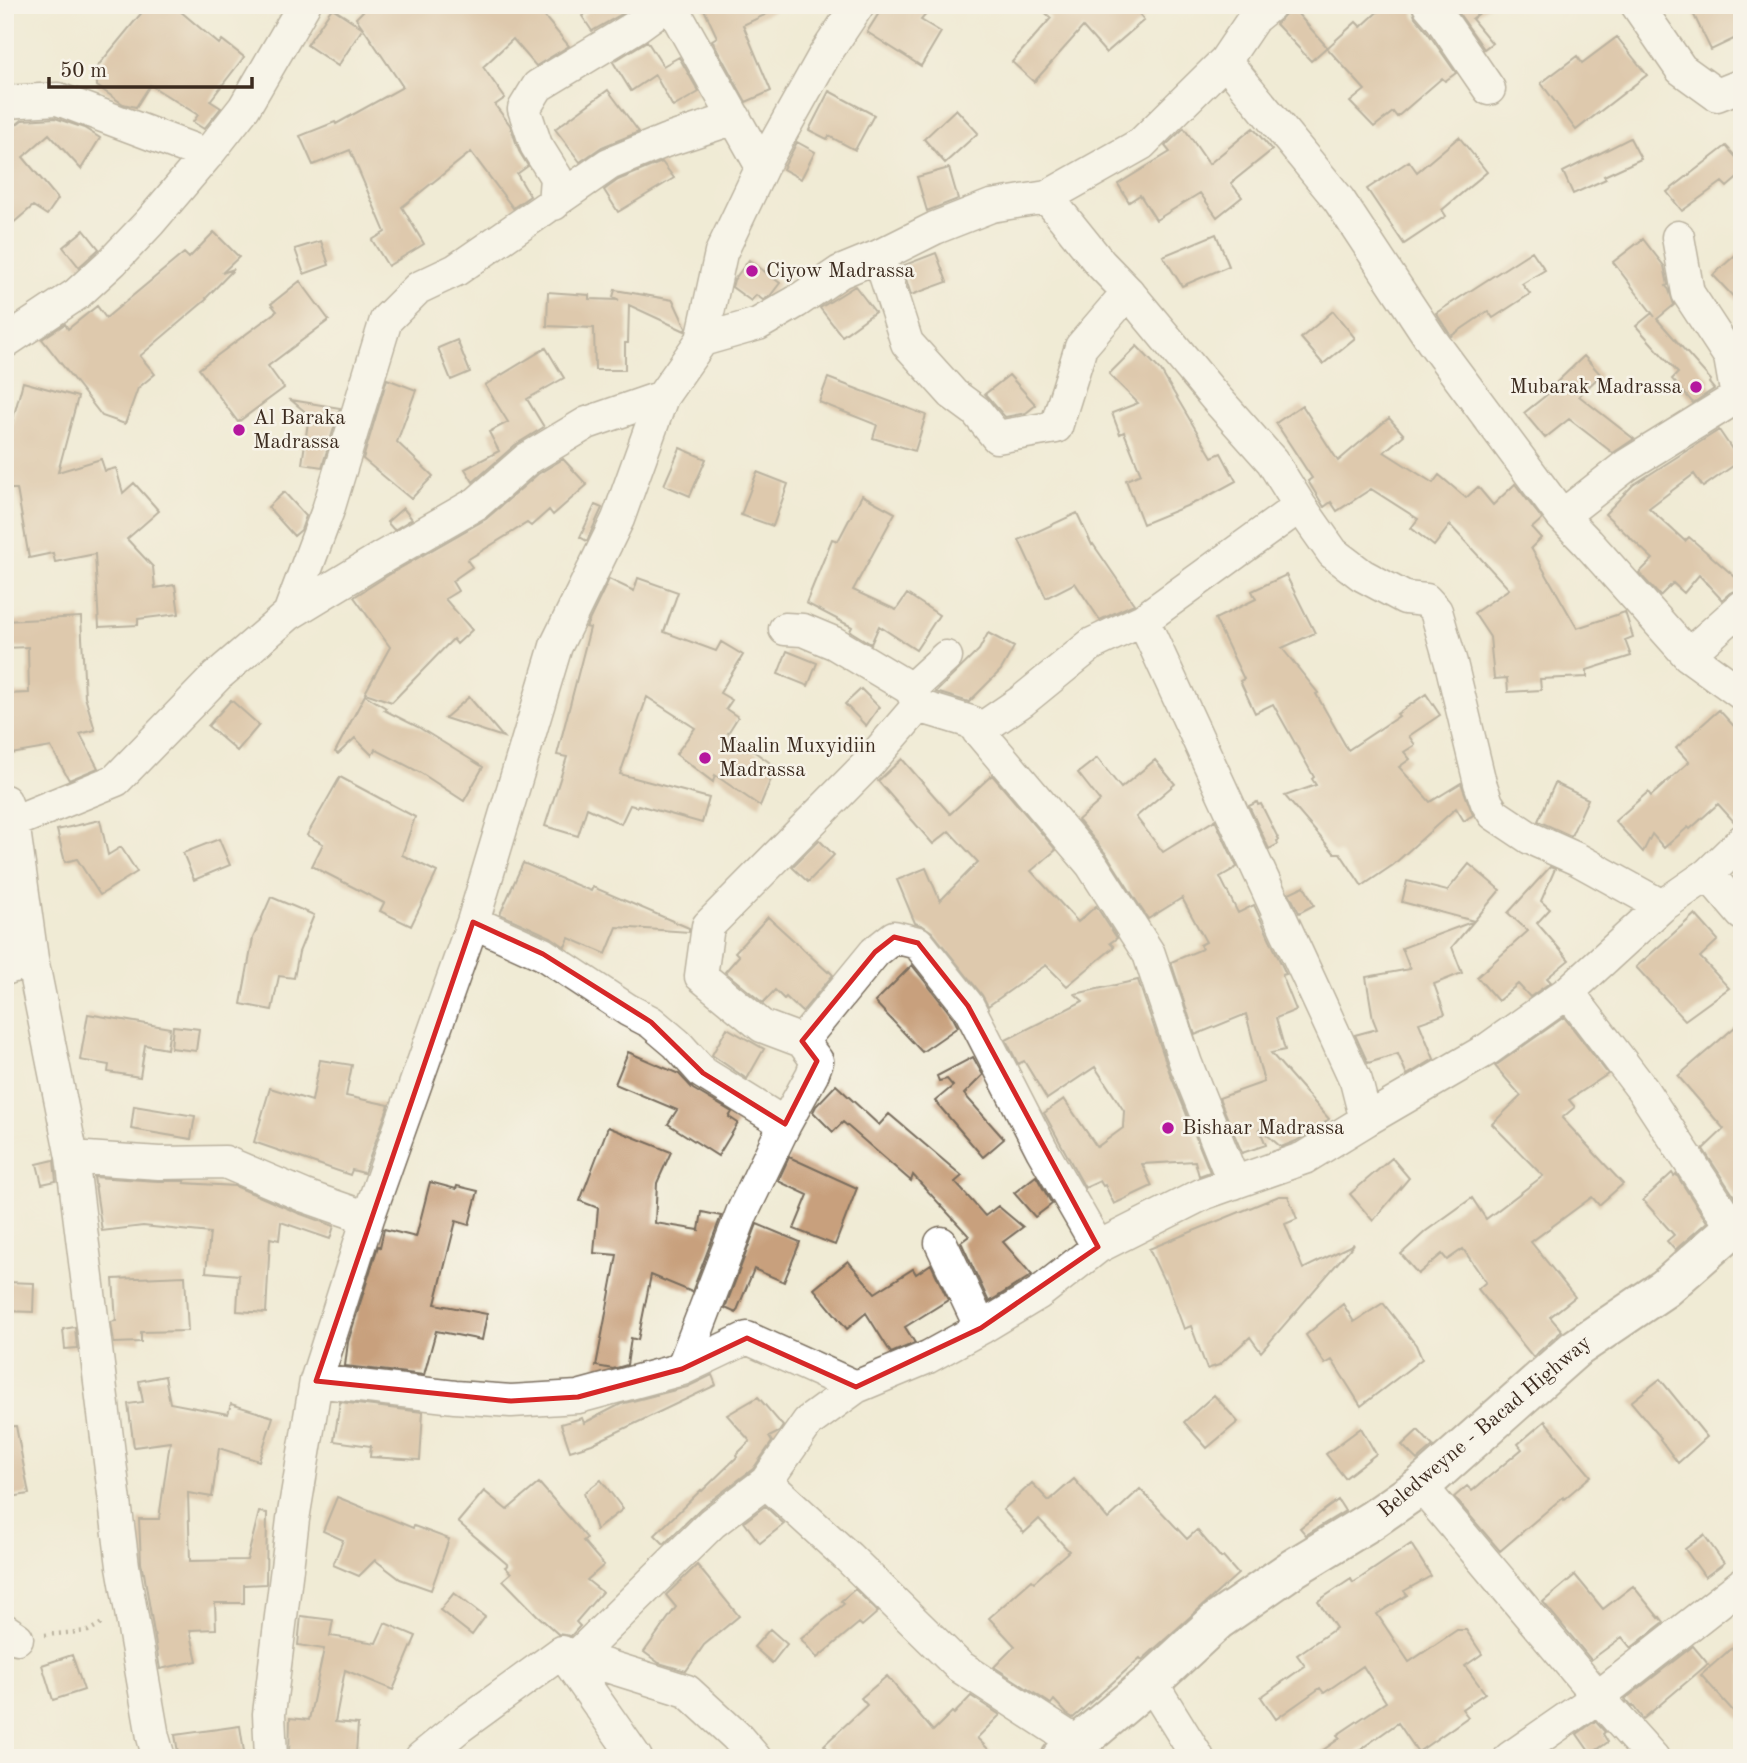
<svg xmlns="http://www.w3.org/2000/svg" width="1747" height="1763" font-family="'Old Standard TT',serif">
<rect width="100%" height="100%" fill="#f7f3e8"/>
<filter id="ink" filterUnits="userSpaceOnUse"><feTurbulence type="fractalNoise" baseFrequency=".0143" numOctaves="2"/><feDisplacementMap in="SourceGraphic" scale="14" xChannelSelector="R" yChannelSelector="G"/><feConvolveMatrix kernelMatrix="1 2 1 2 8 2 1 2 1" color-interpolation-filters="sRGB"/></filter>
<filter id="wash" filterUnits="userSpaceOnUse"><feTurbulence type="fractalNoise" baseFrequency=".00686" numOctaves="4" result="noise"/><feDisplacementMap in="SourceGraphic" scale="28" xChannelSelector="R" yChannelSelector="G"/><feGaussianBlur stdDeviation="1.57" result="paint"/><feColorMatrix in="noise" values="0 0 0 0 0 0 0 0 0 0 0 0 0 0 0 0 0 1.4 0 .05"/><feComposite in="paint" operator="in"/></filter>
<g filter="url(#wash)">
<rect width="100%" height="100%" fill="#f0ebd5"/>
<g id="blocks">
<path fill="#c8a07d" d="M148,5H173L219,44L222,40L244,57L210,101L221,108L204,129L193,122L198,115L150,85L136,107L123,104L97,86V80L92,73Z
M369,5H535L569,46L536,66L513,39L483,67L505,98L495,105L510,125L519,151L528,166L517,174L530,196L513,208L471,152L402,207L424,244L388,266L372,240L385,232L350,150L313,165L300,136L335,122L336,124L403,87L363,28L338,66L307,45L332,8L363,28L356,18Z
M596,5H623L627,11L592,31L582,16Z
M702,5H786L743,25L771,91L746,102L712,40L717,37Z
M884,5H934L921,20L941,32L921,66L867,32Z
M1037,5H1132L1144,20L1106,53L1083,27L1034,82L1012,62L1051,18Z
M1288,5H1290L1327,47L1311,61L1276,24L1287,12Z
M1385,5H1411L1415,17L1426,30L1456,73L1445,81L1442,78L1397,117L1393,112L1374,127L1350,102L1365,90L1327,48L1356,22L1361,27Z
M1453,5H1490L1472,19L1492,43L1484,49Z
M1689,5H1742V35L1711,50Z
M1617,37L1647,75L1576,130L1541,83L1577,56L1582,63Z
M647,41L663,66L679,57L699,92L673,107L655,75L631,91L613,62Z
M608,90L639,132L602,147L580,162L555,129Z
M829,91L874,115L855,150L829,136L827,139L809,130Z
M956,109L978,133L945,163L924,139Z
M55,118L84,128L100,138L81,169L49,134L23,157L58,199L47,215L33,206L5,230V134L22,120Z
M1184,128L1209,164L1253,128L1272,150L1231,183L1242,197L1217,217L1200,193L1156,220L1140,195L1129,202L1118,184L1170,152L1165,146Z
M1459,137L1487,172L1442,210L1446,216L1404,244L1367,189L1409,161L1417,172Z
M1630,138L1641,159L1604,176L1606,179L1573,194L1563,172Z
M797,142L815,152L801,179L783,169Z
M1726,146L1742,164V174L1727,187L1722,182L1682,211L1667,192Z
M662,162L674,178L618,212L604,190L618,180Z
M949,168L958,199L927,211L917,177Z
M84,230L99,249L79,267L63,247Z
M214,232L239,257L222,273L234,269L206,298L207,299L140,356L155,374L138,388L125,424L102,416L42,339L65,324L68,329L97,306L106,318L184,253L189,258Z
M1216,234L1229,266L1182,286L1163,256Z
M1643,239L1664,266L1668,285L1666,286L1669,290L1674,305L1657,319L1711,380L1709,383L1714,389L1693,403L1672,379L1678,373L1636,326L1652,313L1655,317L1613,262Z
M321,241L329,265L304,274L295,249Z
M1742,249V306L1713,275Z
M1532,251L1545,270L1522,284L1530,294L1493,318L1488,311L1451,336L1436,313Z
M936,253L947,282L911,295L902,266Z
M749,260L780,283L770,296L763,300L756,295L751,301L732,287L734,280Z
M300,281L329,320L268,366L284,388L238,422L199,369L277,311L271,304Z
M855,286L875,312L842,336L820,308Z
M615,290L673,300L686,328L685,331L629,305L628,343H625V370H595L594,328L547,326L548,292L589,295V299L619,300L613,297Z
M1333,311L1355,338L1323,364L1301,338Z
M457,340L470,372L451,380L438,348Z
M1137,346L1161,371L1212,457L1221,453L1236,481L1201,500L1143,524L1126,480L1141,474L1124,432L1120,434L1112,413L1138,403L1109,374Z
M546,348L564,378L527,399L544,427L515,445L473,482L465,469L499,451L489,432L508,422L485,385Z
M1584,356L1601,375L1579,396L1634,439L1613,453L1569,419L1545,438L1524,413L1559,385L1557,382Z
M1009,375L1036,405L1026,413L1005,417L985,394Z
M828,378L926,415L915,451L873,438L877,425L819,402Z
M387,379L416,390L397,442L433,476L411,499L363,459Z
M23,382L78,397L58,472L101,459L105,471L116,468L123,493L134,483L159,511L127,539L153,567L155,588L175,585L179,614L138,619V625L99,627L95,554L55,562L53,553L29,558L17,489H5V448Z
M291,400L340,408L322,467L302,464L309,415Z
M1302,405L1338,461L1389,418L1404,435L1384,452L1433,483L1439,475L1466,498L1478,487L1493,505L1515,484L1542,519L1532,528L1541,538L1531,548L1577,628L1625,612L1633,637L1625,640L1631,656L1587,670V677L1540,679L1541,690L1508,692L1507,678L1494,679L1490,637L1474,613L1509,589L1450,525L1434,546L1411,528L1418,519L1371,489L1337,511L1331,502L1324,507L1308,481L1312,478L1276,423Z
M1719,430L1740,461L1703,487L1694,474L1649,508L1685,541L1689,537L1742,583V589L1730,593L1722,600L1699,575L1684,593L1673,583L1660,596L1639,573L1653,559L1605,514L1633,485Z
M680,448L706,459L690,496L664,485Z
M563,459L587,485L553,515L549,510L531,526L527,523L467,560L472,567L452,581L458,591L445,599L472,630L457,644L453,639L392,702L365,693L390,647L354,597L390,574L486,519L538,474Z
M757,472L788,484L773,526L741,515Z
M284,492L306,516L301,530L294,536L268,507Z
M862,495L895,513L853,590L896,610L907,594L939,615L916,650L879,626L871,644L850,631L852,627L806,603L832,539L838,541Z
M595,505L602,508L587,541L580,537Z
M403,508L412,519L394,530L387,522Z
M1077,513L1092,545L1093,544L1134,604L1100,620L1075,583L1046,598L1019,540Z
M1286,575L1315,633L1282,648L1318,693L1316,694L1348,750L1399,716L1397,714L1426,694L1440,715L1409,736L1415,745L1404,752L1410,759L1399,767L1430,802L1461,783L1473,815L1464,821L1456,808L1393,865L1362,886L1340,853H1334L1285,796L1316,785L1312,779L1314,777L1273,704L1255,713L1240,681L1244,679L1215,619L1256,599L1252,591Z
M638,578L678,592L664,632L716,651L721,642L743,655L720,693L732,700L726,709L738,717L728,733L776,767L760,806L715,775L713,782L676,754L695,728L647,697L620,774L709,798L702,823L638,805L637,807L630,805L621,824L587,808L578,836L545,826L567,757L557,755L590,628L586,627L609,579L634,591Z
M81,617L85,697L95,730L80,734L98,768L69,780L51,747L5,755V694L29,693L28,647L5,648V621Z
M988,633L1014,647L1001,670L969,702L936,692L979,650Z
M787,651L817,663L808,686L778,674Z
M861,689L879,707L866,726L845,704Z
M365,695L386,708L384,710L418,727L483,767L464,801L421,773L375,749L372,755L355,738L338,754L335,752Z
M469,697L503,737L445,718Z
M231,700L259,725L237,751L208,726Z
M1719,710L1742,735V823L1736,824L1718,804L1690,829L1688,827L1664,848L1652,834L1643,852L1615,821L1648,792L1651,796L1689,762L1676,748Z
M1097,758L1121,788L1155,760L1175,784L1136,817L1163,852L1215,820L1237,867L1220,877L1238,913L1254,905L1285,972L1286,974L1282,975L1296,1010L1276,1018L1285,1050L1271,1053L1329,1119L1321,1126L1296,1141L1281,1147L1259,1128L1266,1145L1242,1153L1219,1098L1264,1082L1246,1014L1195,1035L1171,962L1202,949L1200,945L1206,942L1182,898L1148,919L1107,855L1078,820L1100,801L1078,773Z
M902,759L950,814L992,775L1056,850L1031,871L1078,922L1096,906L1117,938L1110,943L1114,947L1067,986L1046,965L988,1006L982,995L932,932L923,926L915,923L897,880L926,868L940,901L978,862L949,831L933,844L878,781Z
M340,777L415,817L402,855L437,872L411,926L380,911L384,903L312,866L323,844L307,835Z
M1555,783L1588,799L1571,836L1538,821Z
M1257,802L1258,805L1261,804L1279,840L1277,841L1278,844L1269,849L1249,806Z
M100,820L108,855L121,847L137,872L100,895L77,859L65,862L57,830Z
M219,839L230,865L194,880L183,853Z
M819,840L834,855L808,882L792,867Z
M523,863L591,891L593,887L689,928V932L617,927L606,954L569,938L565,947L551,937L500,914Z
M1469,864L1500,890L1474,921L1402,902L1407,881L1447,891Z
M1550,867L1555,869L1541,901L1550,909L1537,923L1569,960L1547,978L1551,982L1530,997L1518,984L1498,1001L1477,977L1528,931L1508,913Z
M1304,886L1314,905L1299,913L1289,893Z
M271,897L314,915L299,952L294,978L279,976L272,1010L241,1004L253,938Z
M1695,914L1718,940L1700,957L1729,988L1685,1020L1636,967Z
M768,917L828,972L829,971L833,975L802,1012L786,997L784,999L775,990L763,1003L725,972L739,956L735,952Z
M1474,921L1452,947L1462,973L1434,984L1445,1014L1419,1023L1434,1059L1407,1075L1398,1054L1368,1063L1355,1035L1377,1029L1373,1019L1366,977L1410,969L1402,948Z
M912,965L952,1016L958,1027L922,1052L875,1002Z
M1138,980L1169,1071L1210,1172L1199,1176L1195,1161L1142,1164L1152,1186L1114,1204L1105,1185L1103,1186L1100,1181L1085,1188L1044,1113L1064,1099L1097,1147L1123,1128L1124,1111L1095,1067L1047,1099L1024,1061L1018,1064L1006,1040L1083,1001L1075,994Z
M88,1014L170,1028L167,1049L145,1045L140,1077L108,1072L109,1065L80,1060Z
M1564,1017L1608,1074L1569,1100L1575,1107L1562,1118L1623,1184L1599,1205L1592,1197L1531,1242L1575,1297L1550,1317L1562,1331L1533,1357L1478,1289L1486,1282L1463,1249L1447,1260L1442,1254L1418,1274L1401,1254L1426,1231L1472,1198L1486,1219L1543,1176L1492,1124L1521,1096L1495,1066Z
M1742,1021V1201L1738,1202L1703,1149L1724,1129L1678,1076Z
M173,1026L199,1029L196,1051L171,1048Z
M727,1028L764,1049L747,1079L712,1055Z
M628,1052L679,1074L693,1089L732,1112L729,1117L738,1123L718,1156L668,1124L677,1110L615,1084Z
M973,1057L983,1075L964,1094L1004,1139L983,1157L935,1101L953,1086L947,1079L939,1081L937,1076Z
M320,1060L352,1065L346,1096L389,1105L364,1173L352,1170L350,1175L254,1142L270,1088L312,1101Z
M836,1085L879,1125L889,1114L962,1176L955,1182L985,1216L998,1206L1023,1227L1003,1242L1032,1275L989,1302L961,1242L969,1236L913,1175L911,1181L843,1122L833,1132L813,1112L816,1106Z
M134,1106L195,1116L191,1139L131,1129Z
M608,1127L671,1152L657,1183L655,1223L699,1230L702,1212L721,1216L692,1292L651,1275L638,1340L631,1338L627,1365L613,1369L596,1366L617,1255L594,1253L598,1208L580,1201Z
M789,1157L857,1188L835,1245L794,1229L808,1195L778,1181Z
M1392,1158L1409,1178L1373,1221L1350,1194Z
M54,1160L56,1181L42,1184L37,1164Z
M1672,1173L1674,1176L1676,1174L1707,1222L1675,1250L1667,1241L1674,1235L1643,1200Z
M1036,1176L1052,1204L1035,1217L1014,1193Z
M94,1177L158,1181H185L184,1183L235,1186L298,1213L334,1226L330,1239L281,1222L279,1240L270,1238L266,1313L237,1311L239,1275L206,1272L210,1233L143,1226L102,1231Z
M430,1182L456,1189L457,1186L478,1191L469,1225L456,1221L435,1304L487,1314L482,1340L436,1331L424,1375L345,1366L348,1342L378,1246L380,1247L384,1229L416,1237Z
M1279,1196H1288L1297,1219L1285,1224L1303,1269L1354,1244L1261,1352L1250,1337L1219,1365L1207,1369L1191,1326L1184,1329L1166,1280L1164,1281L1149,1249Z
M757,1224L800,1242L784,1282L754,1269L736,1313L725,1308Z
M848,1261L875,1293L913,1269L916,1274L931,1264L948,1300L905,1327L915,1343L891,1353L866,1313L847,1329L814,1289Z
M185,1276L188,1331L141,1332V1342L114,1343L111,1322L116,1321L113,1279Z
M5,1282L34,1283L33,1312L5,1311Z
M1383,1303L1416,1345L1422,1359L1361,1406L1332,1360L1325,1364L1306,1335L1343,1304L1354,1322Z
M75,1327L77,1348L65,1349L63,1329Z
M712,1375L716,1385L592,1444L570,1451L561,1424L582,1418L584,1423L621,1404L687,1387Z
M165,1376L170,1403L228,1414L231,1404L273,1417L259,1461L219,1448L212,1497L188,1493L190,1561L247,1560L259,1512L267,1513L266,1584L244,1585V1603H215L216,1629L190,1630L197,1661L160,1669L144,1573H143L141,1563L139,1519H159L170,1442L134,1447L128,1404L143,1402L139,1381Z
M1660,1379L1707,1437L1678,1463L1660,1439L1661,1438L1631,1402Z
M1214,1395L1238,1422L1207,1448L1184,1422Z
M758,1397L783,1426L779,1432L769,1437L772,1442L753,1469L701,1508L664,1544L655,1535L701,1490L702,1491L737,1457L736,1455L750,1441L727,1415Z
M340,1402L423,1412L420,1460L370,1457L371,1446L334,1441Z
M1545,1421L1591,1476L1564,1499L1563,1497L1500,1551L1454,1497L1467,1486L1472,1491L1522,1449L1518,1444Z
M16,1426L29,1494L5,1498V1427Z
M1361,1428L1376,1454L1345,1478L1326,1454Z
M1418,1430L1433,1446L1417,1460L1402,1445Z
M1074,1479L1108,1519L1140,1489L1187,1539L1197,1530L1221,1558L1223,1557L1238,1574L1142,1660L1140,1658L1073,1718L1067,1714L1054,1700L1051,1704L994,1667L1015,1646L989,1618L1032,1580L1034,1582L1069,1551L1039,1519L1024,1533L1003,1510L1032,1483L1049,1501Z
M601,1480L623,1509L596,1530L584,1493Z
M539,1483L587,1538L583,1541L604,1565L587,1580L602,1592L576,1622L580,1626L571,1636L558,1634L537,1615L503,1580L511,1573L505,1567L508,1565L458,1522L484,1491L507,1510Z
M337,1497L413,1528L414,1526L449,1539L431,1590L400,1579L375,1560L359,1576L333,1565L343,1540L323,1531Z
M1338,1500L1345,1511L1306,1535L1300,1528Z
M765,1506L784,1524L760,1543L744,1522Z
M1704,1535L1724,1563L1705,1577L1685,1549Z
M1411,1544L1431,1576L1404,1591L1407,1595L1377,1614L1409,1662L1457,1630H1466L1482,1654L1465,1666L1485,1693L1462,1709L1468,1717L1418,1752L1398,1723L1348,1758H1312L1340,1738L1337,1735L1386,1702L1363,1666L1324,1693L1320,1688L1276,1719L1261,1697L1305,1666L1297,1655L1336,1628L1318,1601L1351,1579L1353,1583Z
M697,1565L739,1616L704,1645L686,1671L659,1663L644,1652L676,1607L666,1595Z
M1575,1575L1603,1609L1633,1586L1659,1618L1660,1617L1664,1622L1631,1648L1622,1637L1591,1660L1543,1602Z
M855,1589L878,1612L862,1626L859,1623L817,1658L801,1639L844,1604L841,1601Z
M454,1593L485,1617L472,1635L440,1610Z
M301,1616L333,1620L330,1636L376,1643L385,1623L416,1636L393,1690L345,1670L335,1722L358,1724L356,1753L329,1750L328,1758H289L290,1718L309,1720L324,1649L298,1645Z
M770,1629L787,1644L772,1663L754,1647Z
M1742,1639V1721L1701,1675Z
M1693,1646L1708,1664L1643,1719L1633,1706L1632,1707L1625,1699Z
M72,1655L84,1690L53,1700L42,1665Z
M887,1676L933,1731L952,1712L954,1714L971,1696L1000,1715L977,1738L997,1758H836L824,1745L867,1705L861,1698Z
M1595,1721L1605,1732L1603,1734L1608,1742L1591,1754L1577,1734Z
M240,1726L244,1752L228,1754L229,1758H179L175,1735Z"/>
</g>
</g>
<g filter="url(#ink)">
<use href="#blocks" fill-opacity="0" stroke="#7a6e5e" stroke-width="2"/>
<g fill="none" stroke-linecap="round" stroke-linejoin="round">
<defs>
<path id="minor" d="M671,5L762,167
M1429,5L1441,19L1489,89
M1637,5L1681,69L1717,95L1742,85
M1225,61L1339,200L1432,341L1562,516L1588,543L1688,655L1742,694
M5,102L58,99L207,155
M1047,197L1100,263L1128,292L1215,397L1272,461L1300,506L1333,553L1362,575L1405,598L1426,600L1436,611L1451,663L1480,783L1487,803L1494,814L1530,838L1577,859L1662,906
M554,204L556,177L536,145L524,109L538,86L637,26L666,5
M1678,237L1688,293L1730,357L1737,397
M879,256L907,343L953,394L976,411L997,437L1056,427L1081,347L1128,292
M702,340L758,324L796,302L840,272L879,256L935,228L991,206L1047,197L1141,144L1225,61L1254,18L1270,5
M5,342L77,294L113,261L150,222L207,155L244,108L304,5
M1562,516L1627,465L1737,397L1742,390
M289,614L328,510L386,320L418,288L456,270L609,164L665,141L735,118
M1143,620L1356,1081L1366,1120
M785,629L803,630L834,643L911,689L918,706L971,722L1092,865L1149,954L1186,1064L1234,1183
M1688,655L1742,607
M911,689L946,657
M978,731L1022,701L1092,644L1143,620L1300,506
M5,801L13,822L32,959L72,1157L123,1566L153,1737L159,1758
M13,822L116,780L217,676L289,614L381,558L477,503L527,459L587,423L662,397
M1708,874L1742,914
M473,922L543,954L628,1010L651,1022L677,1044L703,1073L785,1124
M5,969L32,959
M1568,992L1642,1089L1733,1228
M802,1041L875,952L894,937L918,943L968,1006L1042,1150L1098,1247
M72,1157L159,1163L225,1162L305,1196L368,1218
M941,1243L981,1328
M682,1369L742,1213L785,1124L812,1075L817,1061L802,1041L762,1026L701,976L708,926L869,763L918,706
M316,1381L455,1397L511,1401L578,1397L682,1369L747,1338L856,1387
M766,1482L848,1557L959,1666L1079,1744
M1421,1486L1598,1697L1653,1758
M5,1630L17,1638
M562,1652L636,1758
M577,1656L712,1523L766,1482L808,1422L856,1387L928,1357L981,1328L1039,1293L1098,1247L1205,1193L1304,1158L1366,1120L1488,1049L1568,992L1662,906L1708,874L1742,841
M1151,1682L1198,1758
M271,1758L269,1714L293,1519L316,1381L368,1218L473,922L556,646L618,519L662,397L702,340L721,253L762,167L824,56L858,5
M421,1758L459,1727L562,1652L687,1691L736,1736L755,1758
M1510,1758L1598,1697L1742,1584"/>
<path id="tertiary" d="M1061,1758L1151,1682L1217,1621L1292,1569L1372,1520L1421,1486L1575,1349L1665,1288L1733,1228L1742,1223"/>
</defs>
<use href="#minor" stroke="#7a6e5e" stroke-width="35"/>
<use href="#tertiary" stroke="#7a6e5e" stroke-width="42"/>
<path stroke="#7a6e5e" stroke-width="4.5" stroke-dasharray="2 5" stroke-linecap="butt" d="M45,1635L88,1631L104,1622"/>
<use href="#minor" stroke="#fff" stroke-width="32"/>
<use href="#tertiary" stroke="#fff" stroke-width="38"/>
</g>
</g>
<path d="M0 0H1747V1763H0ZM473,922L543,954L651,1022L703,1073L785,1124L817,1061L802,1041L875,952L894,937L918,943L968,1006L1098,1247L981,1328L856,1387L747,1338L682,1369L578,1397L511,1401L316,1381Z" fill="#f0ebd5" fill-opacity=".55" fill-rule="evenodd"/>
<path fill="none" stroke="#d62828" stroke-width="5" stroke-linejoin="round" d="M473,922L543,954L651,1022L703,1073L785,1124L817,1061L802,1041L875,952L894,937L918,943L968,1006L1098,1247L981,1328L856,1387L747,1338L682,1369L578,1397L511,1401L316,1381Z"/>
<g fill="#b5179e" stroke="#f7f3e8" stroke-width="2.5">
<circle cx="752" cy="271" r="7"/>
<circle cx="1696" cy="387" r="7"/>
<circle cx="239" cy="430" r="7"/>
<circle cx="705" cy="758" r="7"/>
<circle cx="1168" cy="1128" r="7"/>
</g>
<g text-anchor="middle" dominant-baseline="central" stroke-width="5" stroke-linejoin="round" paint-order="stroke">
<g font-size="21" fill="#3b2a1e" stroke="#f7f3e8" text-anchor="start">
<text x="766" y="271">Ciyow Madrassa</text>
<text x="1682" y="387" text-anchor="end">Mubarak Madrassa</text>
<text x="253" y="418">Al Baraka<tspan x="253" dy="24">Madrassa</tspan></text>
<text x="719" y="746">Maalin Muxyidiin<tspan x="719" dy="24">Madrassa</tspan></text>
<text x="1182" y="1128">Bishaar Madrassa</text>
</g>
<g font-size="21" fill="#3b2a1e" stroke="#f7f3e8">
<text transform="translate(1485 1427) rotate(-40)">Beledweyne - Bacad Highway</text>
</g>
</g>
<rect width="1747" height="1763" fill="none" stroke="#f7f3e8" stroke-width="28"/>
<path d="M49 77v10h203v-10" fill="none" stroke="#3b2a1e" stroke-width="3.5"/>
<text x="60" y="77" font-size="21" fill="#3b2a1e" stroke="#f7f3e8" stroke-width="5" paint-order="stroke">50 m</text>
</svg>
